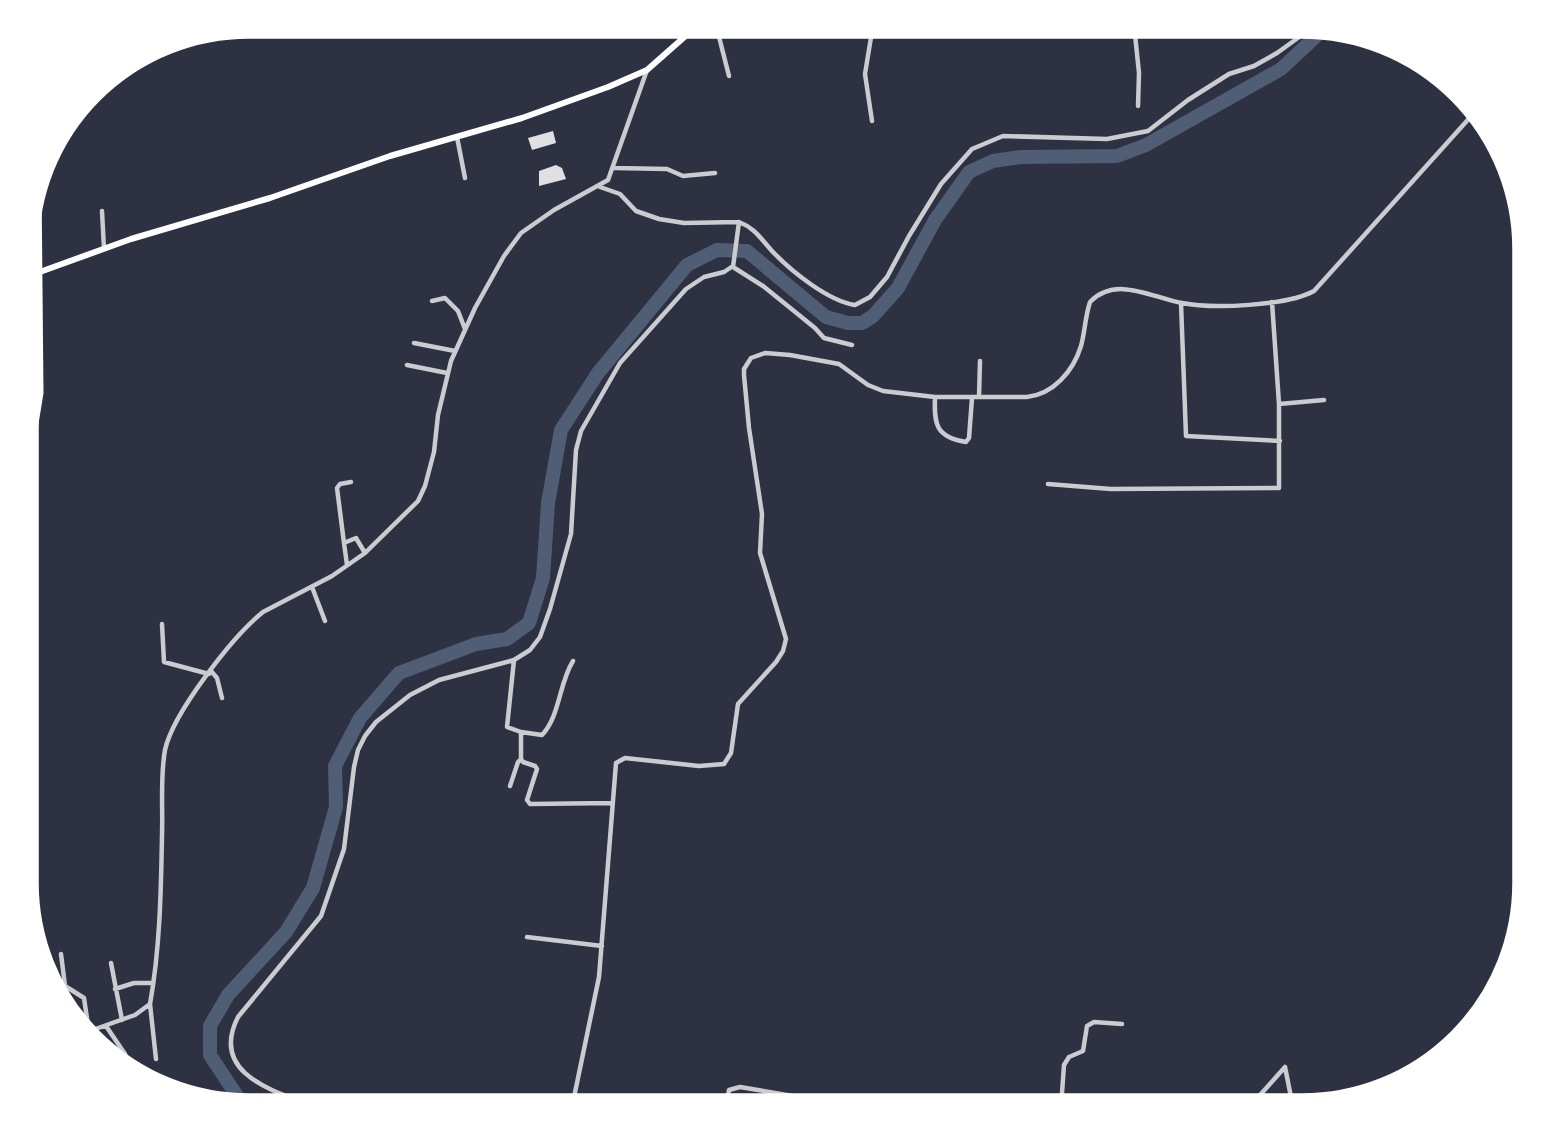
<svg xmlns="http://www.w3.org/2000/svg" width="1551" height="1132" font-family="'Golos Text',sans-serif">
<rect width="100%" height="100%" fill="#2d3142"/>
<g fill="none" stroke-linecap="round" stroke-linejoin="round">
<path stroke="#4f5d75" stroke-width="14" d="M256,1107L239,1099L210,1055V1026L228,995L286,932L313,888L336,807L335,766L360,718L399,673L476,644L507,639L529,623L543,578L548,503L561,430L598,373L687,265L717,250L747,251L826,317L848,323H862L873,316L898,288L935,220L969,172L993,161L1021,157L1117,156L1146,145L1281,69L1326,27"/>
</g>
<path fill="#e0e0e3" d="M553,131L556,143L532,150L528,138Z
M556,165L562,168L566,179L539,186V171Z"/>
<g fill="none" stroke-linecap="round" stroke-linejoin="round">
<path stroke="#caccd0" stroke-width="4.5" d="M682,25L686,34
M716,25L729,76
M1134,25L1139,73L1138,106
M720,37L739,29L741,25
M872,121L865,74L873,25
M457,137L465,178
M614,168L667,169L683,176L715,173
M600,187L620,194L636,211L659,219L684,223L739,222
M102,211L104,249
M432,301L445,298L458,311L465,329
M1181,303L1186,436L1280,441
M414,343L455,351
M852,345L824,338L815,328L763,286L733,267L739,222C755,228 761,239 772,251C791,271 828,301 855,305L870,297L887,277L909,236L941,184L972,149L1003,136L1107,139L1148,131L1188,100L1229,74L1254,66L1277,53L1302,35L1311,25
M407,365L447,373
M935,397C934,425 936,437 966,442L969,438L972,398
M979,397L980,361
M1279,404L1324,400
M1048,484L1111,489L1279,488V404L1272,302
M344,543L337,488L340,484L351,482
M347,565L344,543L356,538L365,553
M312,587L325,621
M162,624L164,662L209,674
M514,660L507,727L521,732
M573,661C559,683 560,716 542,735L521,732V759L523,762L535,766L537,769L527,800L530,804L611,803
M211,671L217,678L222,698
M510,786L518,762L521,759
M527,937L602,946
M61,954L65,986L84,998L89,1032
M111,963L122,1020
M115,989L134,983H153
M150,1004L156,1059
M106,1026L125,1054L129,1071
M87,1032L135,1015L150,1004C160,949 161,891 162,835C163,807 160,777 165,750C173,713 233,636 263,612L332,576L365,553L418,501L425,486L434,452L438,415L451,361L475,308L504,256L521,233L554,210L608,180L647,70
M1285,1067L1293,1107
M572,1104L594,1107
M315,1107C274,1091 209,1074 238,1017L321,916L344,849L354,767L358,750L365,736L376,722L410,695L439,680L514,660L530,650L540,637L550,609L571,534L576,450L581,431L620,363L686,289L704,277L724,272L733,266
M572,1107L599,977L616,763L625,758L699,766L724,764L731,753L738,704L776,662L783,651L786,639L760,553L762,514L749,428L744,375V369L751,358L765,353L790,355L839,364L868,385L883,391L935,397H1027C1053,394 1073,372 1081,346C1085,332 1085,317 1090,302C1116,275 1153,298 1182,303C1212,309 1287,306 1314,291L1474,113
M726,1107L729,1090L740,1087L858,1107
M1061,1107L1064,1065L1069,1057L1083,1051L1087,1026L1094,1022L1122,1024
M1244,1107L1261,1094L1285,1067"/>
<path stroke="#fff" stroke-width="6" d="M26,277L131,239L270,198L390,156L522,118L608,87L647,70L698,25"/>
<path stroke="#fff" stroke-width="7" d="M31,448L40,393L38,184
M26,573L32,542L33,492L27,422L30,365L26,301"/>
</g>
<path d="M0 0H1551V1132H0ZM249 37H1302A212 212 0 0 1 1514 249V883A212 212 0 0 1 1302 1095H249A212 212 0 0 1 37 883V249A212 212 0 0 1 249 37Z" fill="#fff" fill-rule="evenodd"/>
<path fill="none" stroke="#fff" stroke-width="3.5" d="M249 37H1302A212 212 0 0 1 1514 249V883A212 212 0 0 1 1302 1095H249A212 212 0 0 1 37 883V249A212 212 0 0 1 249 37Z"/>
</svg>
